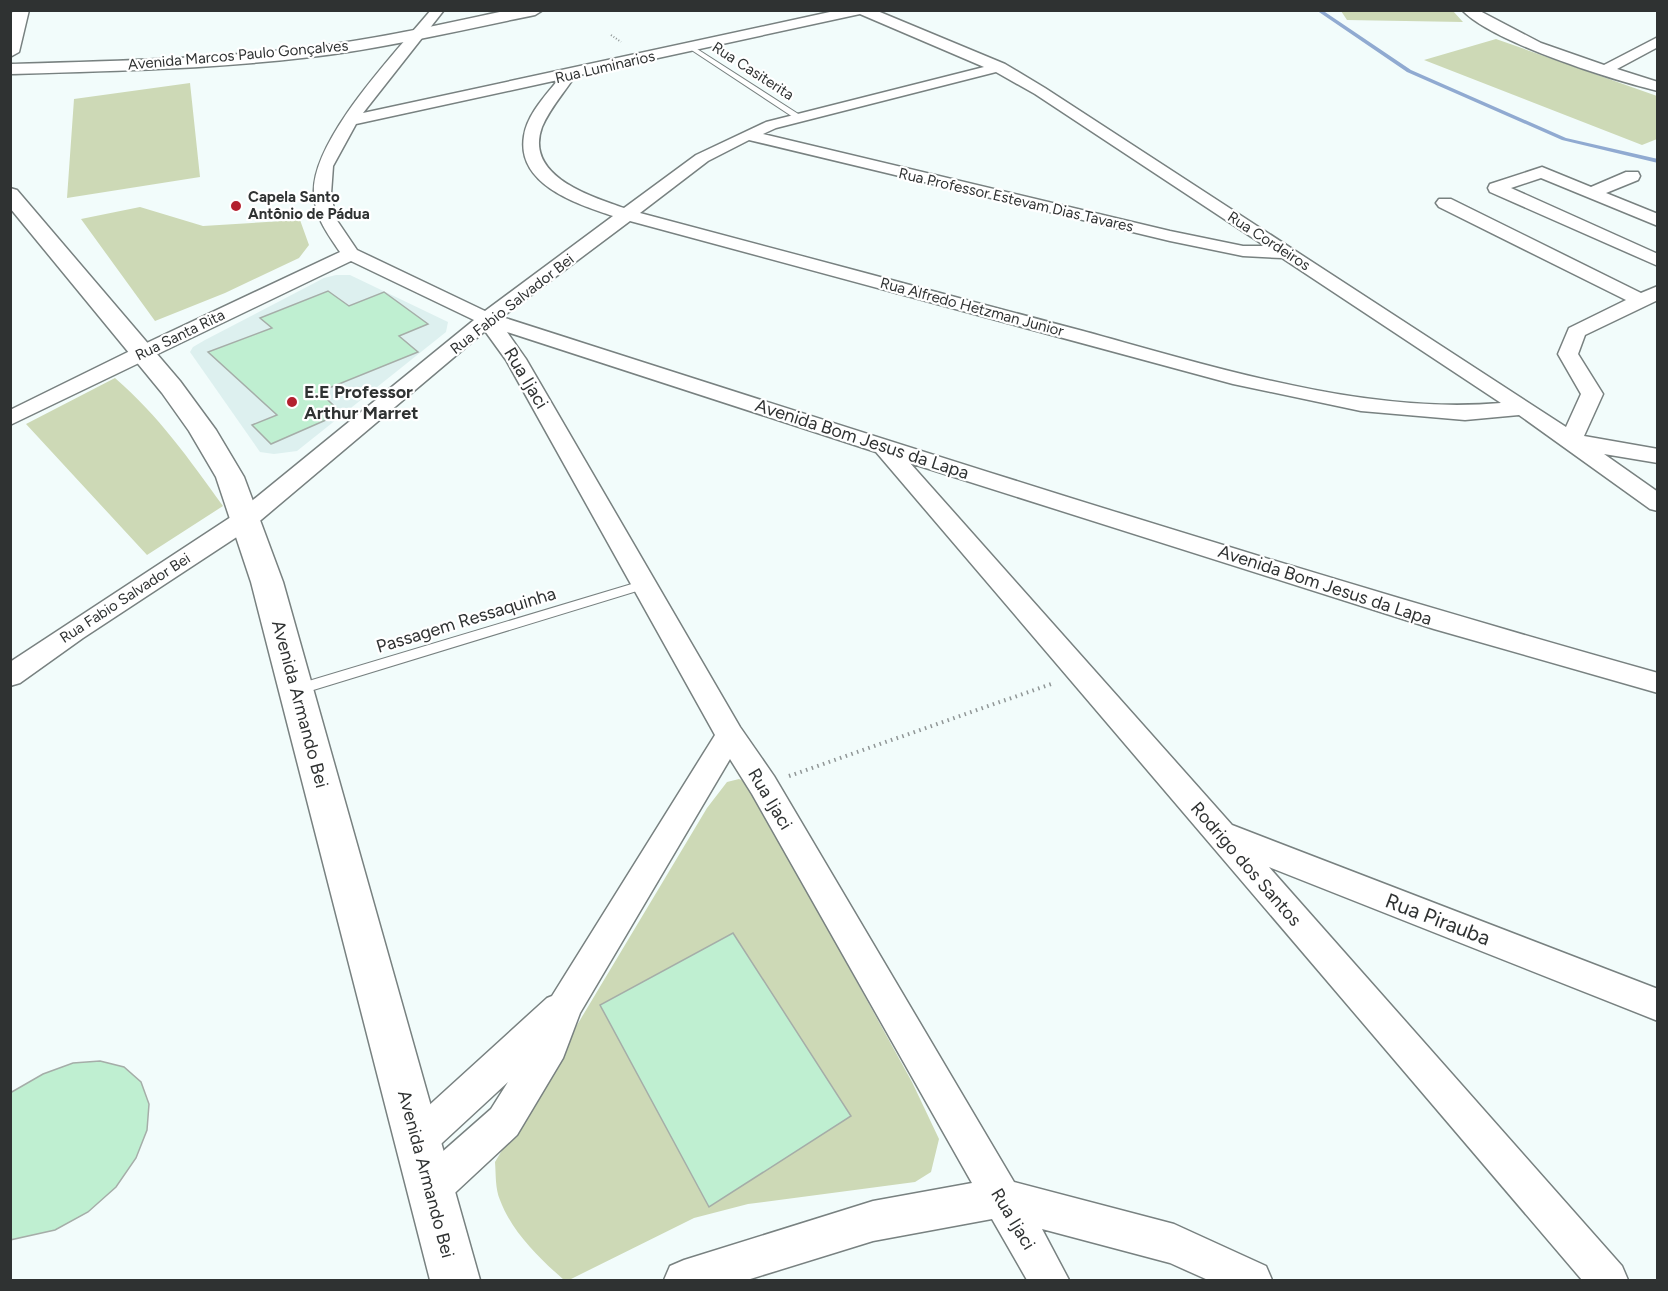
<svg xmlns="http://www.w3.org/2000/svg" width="1668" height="1291" font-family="Figtree,sans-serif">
<rect width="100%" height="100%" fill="#f2fcfb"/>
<path fill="#ddf0ef" d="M336,275H350L448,322L446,332L297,451L274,454L260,452L190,352L193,347L205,340L324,278Z"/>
<path fill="#cdd9b6" d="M1341,11H1453L1463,22L1347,20Z
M1496,39L1657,96V139L1642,145L1424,60Z
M190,83L200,177L67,198L74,99Z
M140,207L203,226L300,220L309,245L299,258L225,293L155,321L81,219Z
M115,378C159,416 189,459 223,506L147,555L26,424Z
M739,779L752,784L755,797L912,1082L939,1139L931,1172L915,1182L748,1204L694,1218L569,1280H564C539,1258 512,1232 500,1200C495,1189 496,1174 495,1162L707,808L727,782Z"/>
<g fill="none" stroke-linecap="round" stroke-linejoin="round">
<path fill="#90aad1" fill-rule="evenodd" d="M1322,10L1411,70L1566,138L1658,159V163L1562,140L1407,72L1316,10Z"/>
</g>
<path fill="#bfefd1" stroke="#a5ada8" stroke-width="1.5" d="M328,291L349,306L384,292L428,324L399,336L418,352L319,392L342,413L271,444L252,425L277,415L208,352L272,328L260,318Z
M733,933L851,1116L709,1207L600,1005Z
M100,1061L124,1067L141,1082L149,1104L147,1130L136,1158L116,1187L88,1212L55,1230L10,1240V1093L43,1074L73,1063Z"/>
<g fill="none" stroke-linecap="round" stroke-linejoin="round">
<defs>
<path id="service" d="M692,46L694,47L803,117L796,119L690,49Z
M645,580L651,584L650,587L297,695L292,694L290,690L292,686Z"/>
<path id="minor" d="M431,10H444L363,113L839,10H875L1005,64L1045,88L1566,427L1581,394L1558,354L1569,328L1626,300L1439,207L1436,203L1439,199H1451L1641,293L1658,286V300L1585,335L1578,354L1603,394L1584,436L1658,449V463L1604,454L1658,492V511L1650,509L1519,415L1465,420L1361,411L1233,384L630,221L502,317C886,440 1269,564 1658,673V693L1434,629L910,463L1232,825L1658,989V1021L1269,867L1622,1266L1628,1280H1582L876,452L507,332L526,359L740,727L774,776L1014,1182L1174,1224L1266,1266L1272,1280H1208L1170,1263L1042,1229L1069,1280H1027L992,1219L873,1241L747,1280H664L670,1266L684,1260L873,1201L972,1183L752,794L730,759L580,1013L563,1058L517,1135L444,1203L430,1208L416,1203L411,1189L416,1175L491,1109L508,1082L429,1155L416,1161L403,1155L397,1142L403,1129L547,998L552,996L715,735L506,360L485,331L255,525L83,638L20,683L10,686V662L237,513L474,320L351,261L10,425V410L136,348L340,252C328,234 315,218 314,194C311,140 396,52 431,10ZM860,14L984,67L766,122L696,155L624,208C590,196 524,176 542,127C550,108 564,93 575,76ZM996,72L1035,94L1265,246H1243L1170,231L763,134L776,128ZM558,80C545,96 527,115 524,136C516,185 578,204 613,216L485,311L357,250L336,219L331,194L333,166L356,124ZM749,140L1170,241L1243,256L1282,258L1501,403C1365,415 1214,367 1083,331C935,292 788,252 640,213L708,161Z
M1462,10H1478L1541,43L1604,65L1658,37V47L1617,69L1658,82V91C1612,80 1492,42 1462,10Z
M1542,167L1591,187L1626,172H1638L1640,176L1638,180L1606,193L1658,214V226L1541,178L1511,188L1658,254V266L1490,192L1488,188L1490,184Z"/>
<path id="tertiary" d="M13,10H29L19,52L10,57V19Z
M509,10H543L535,15C461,30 386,48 311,57C211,69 111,71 10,74V64C111,61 212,59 311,47C378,39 443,24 509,10Z
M10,188L17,190L180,381L216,430L244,477L283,582L480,1280H430L251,582L216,477L189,431L162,393L10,208Z"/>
</defs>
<use href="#service" stroke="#788180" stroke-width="2"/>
<use href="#minor" stroke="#788180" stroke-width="3"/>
<use href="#tertiary" stroke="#788180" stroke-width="3"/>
<path stroke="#909696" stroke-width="2" stroke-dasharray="1 2" stroke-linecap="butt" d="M611,35L621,42"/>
<path stroke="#909696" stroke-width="4" stroke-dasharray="1.5 4.5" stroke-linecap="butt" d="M789,776L1054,683"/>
<use href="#service" fill="#fff" fill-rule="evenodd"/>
<use href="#minor" fill="#fff" fill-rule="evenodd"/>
<use href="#tertiary" fill="#fff" fill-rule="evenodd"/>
</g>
<g fill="#b3212f" stroke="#fff" stroke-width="2">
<circle cx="236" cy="206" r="6"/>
<circle cx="292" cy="402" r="6"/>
</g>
<g text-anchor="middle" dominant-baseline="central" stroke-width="4.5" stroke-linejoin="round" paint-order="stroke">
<g font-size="15" fill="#2f3232" stroke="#fff">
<text transform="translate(238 55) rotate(-5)">Avenida Marcos Paulo Gonçalves</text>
<text transform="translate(605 67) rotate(-13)">Rua Luminarios</text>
<text transform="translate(753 71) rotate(33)">Rua Casiterita</text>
<text transform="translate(1016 200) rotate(13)">Rua Professor Estevam Dias Tavares</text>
<text transform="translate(1269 241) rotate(33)">Rua Cordeiros</text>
<text transform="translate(512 304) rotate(-38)">Rua Fabio Salvador Bei</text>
<text transform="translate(972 307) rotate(15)">Rua Alfredo Hetzman Junior</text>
<text transform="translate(180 335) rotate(-26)">Rua Santa Rita</text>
<text transform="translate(125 598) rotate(-33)">Rua Fabio Salvador Bei</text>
</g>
<g font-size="15" font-weight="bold" fill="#2f3232" stroke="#fff" text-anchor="start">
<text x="248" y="197">Capela Santo<tspan x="248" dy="17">Antônio de Pádua</tspan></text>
</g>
<g font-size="18" fill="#2f3232" stroke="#fff">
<text transform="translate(526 378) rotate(59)">Rua Ijaci</text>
<text transform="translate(862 439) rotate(18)">Avenida Bom Jesus da Lapa</text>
<text transform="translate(1325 585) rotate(18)">Avenida Bom Jesus da Lapa</text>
<text transform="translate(466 620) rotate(-17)">Passagem Ressaquinha</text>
<text transform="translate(300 704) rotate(75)">Avenida Armando Bei</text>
<text transform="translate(770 799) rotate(59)">Rua Ijaci</text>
<text transform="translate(1246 864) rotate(49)">Rodrigo dos Santos</text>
<text transform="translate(426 1174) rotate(75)">Avenida Armando Bei</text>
<text transform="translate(1013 1219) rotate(59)">Rua Ijaci</text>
</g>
<g font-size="18" font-weight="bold" fill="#2f3232" stroke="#fff" text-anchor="start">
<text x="304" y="392">E.E Professor<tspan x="304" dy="21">Arthur Marret</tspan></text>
</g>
<g font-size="21" fill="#2f3232" stroke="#fff">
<text transform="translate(1438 919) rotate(21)">Rua Pirauba</text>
</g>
</g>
<rect width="1668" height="1291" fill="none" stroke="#2f3232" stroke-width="24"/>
</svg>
